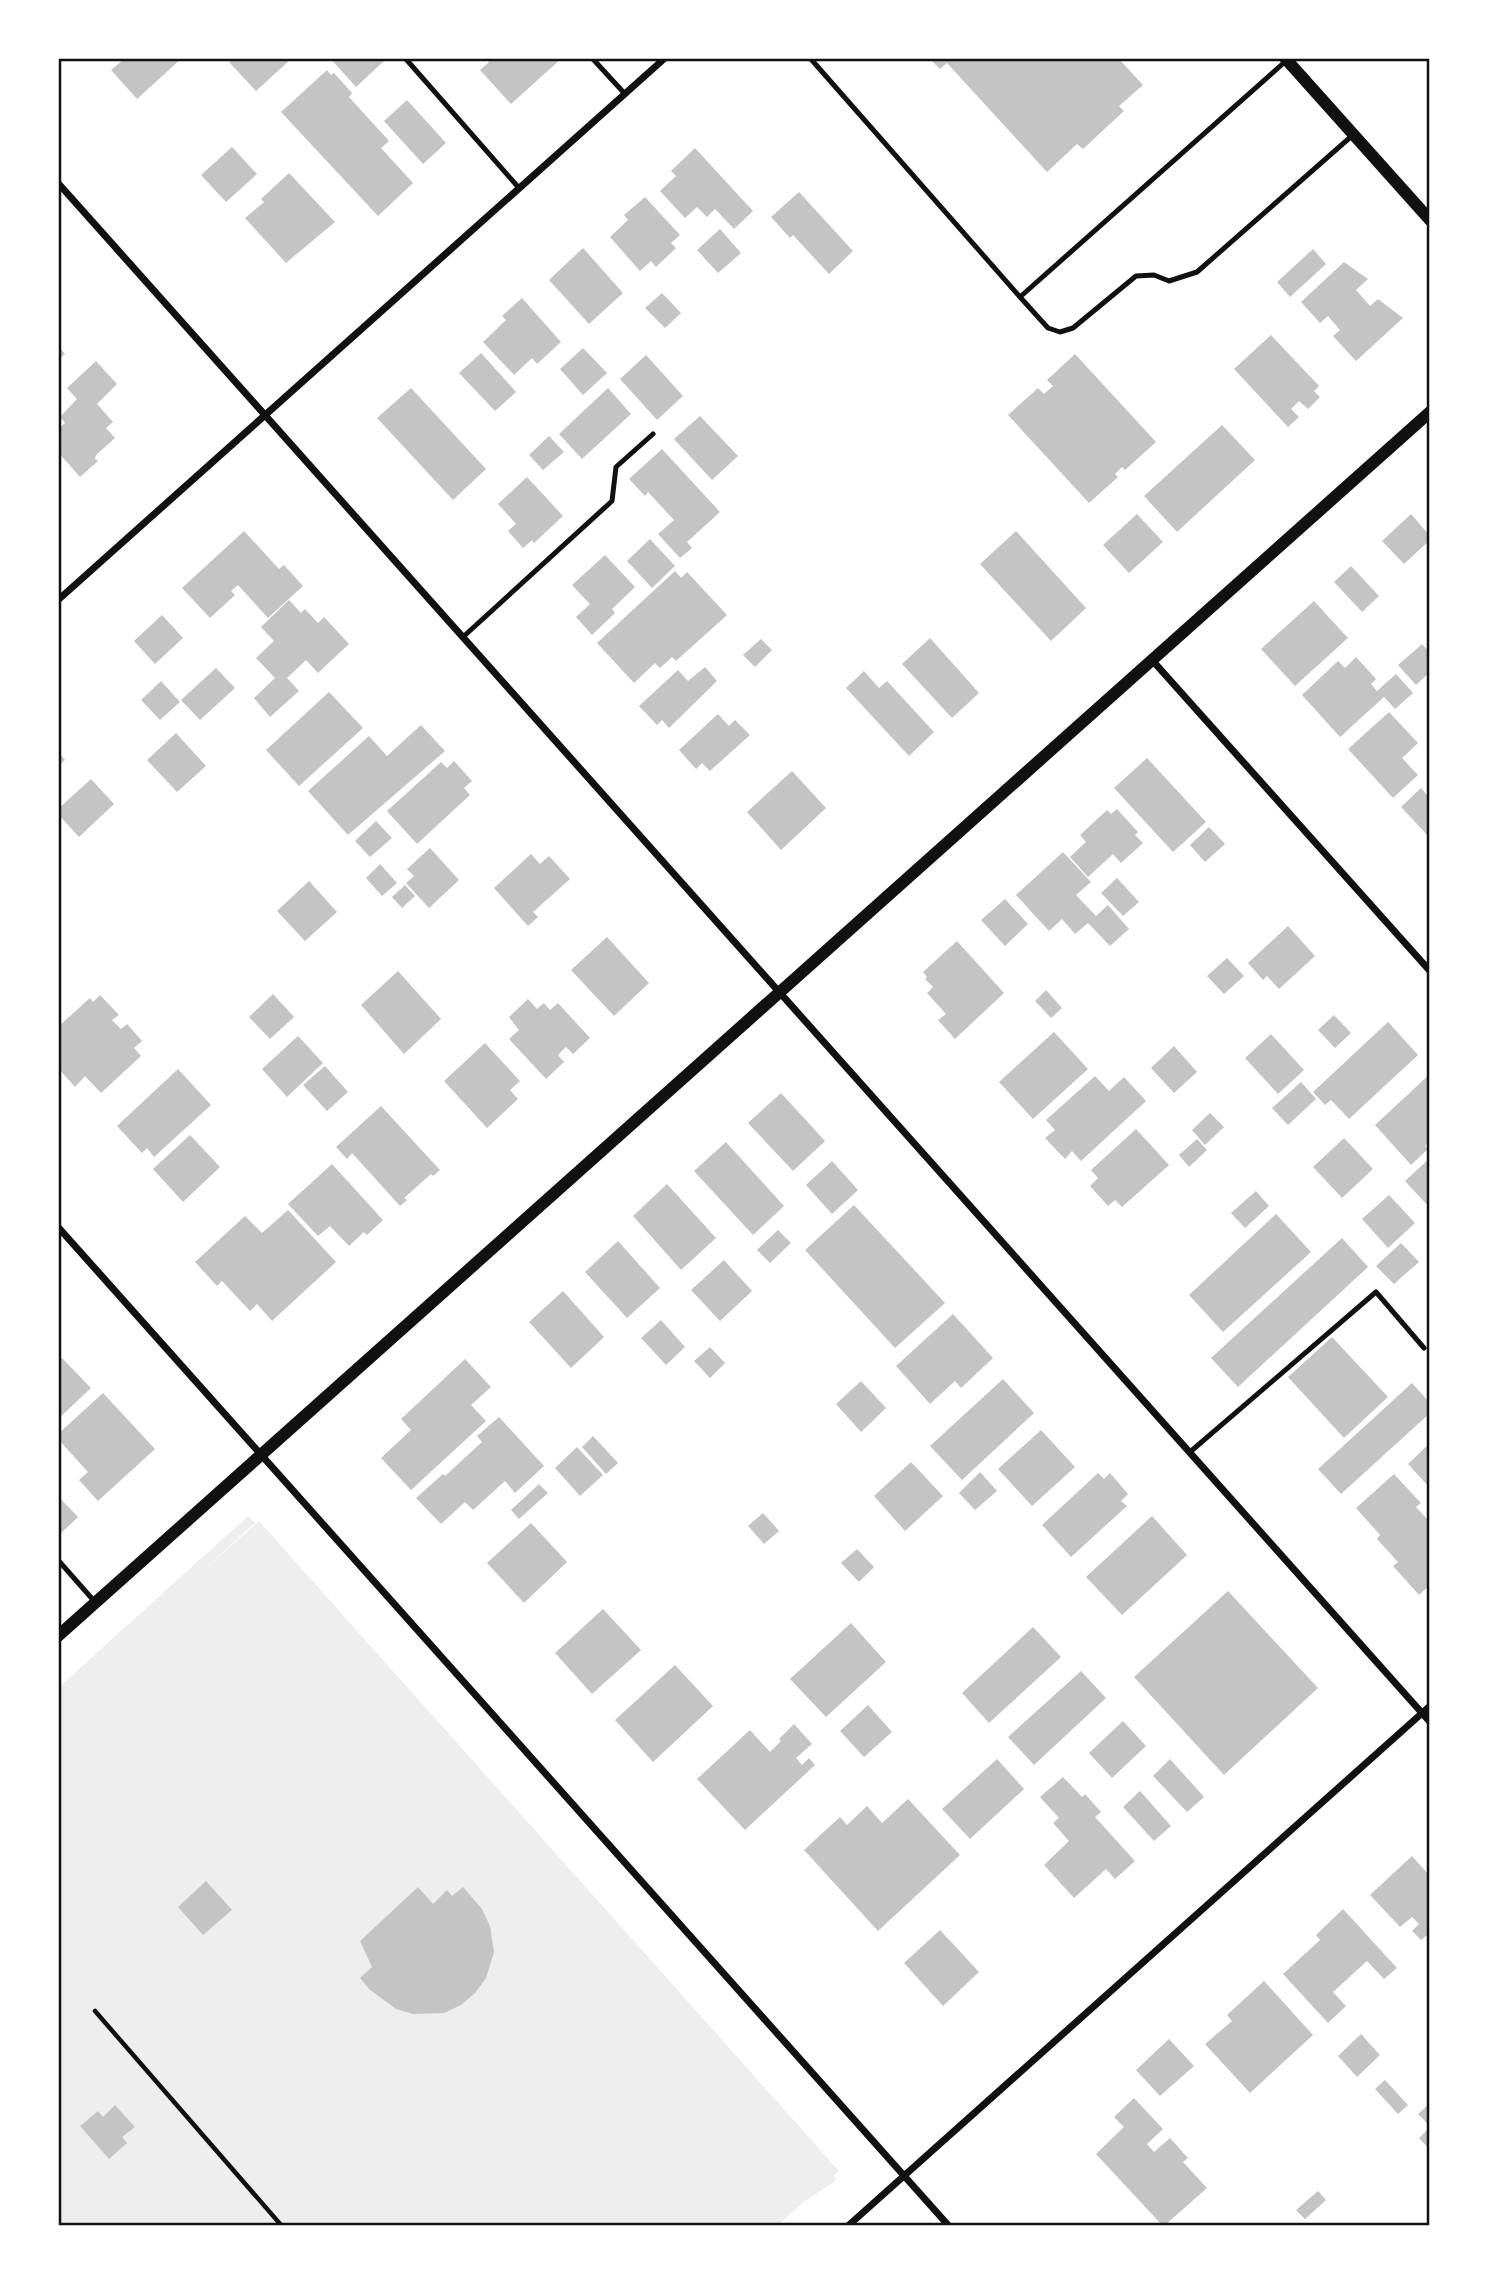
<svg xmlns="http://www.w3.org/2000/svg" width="1488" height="2283" font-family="'IBM Plex Serif',serif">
<rect width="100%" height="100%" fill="#fff"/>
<path fill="#eee" d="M248,1516L255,1523L188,1584L259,1521L839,2171L834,2176L837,2180L805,2201L778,2225H58V1688Z"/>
<path fill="#c4c4c4" d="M125,58H182L137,99L111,70Z
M234,58H289L291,59L256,91L229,62Z
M330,58H382L384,61L356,87Z
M485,58H562L511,104L480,70L489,62Z
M929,58H1118L1143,85L1119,106L1124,111L1083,149L1077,144L1047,172L947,63L940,69Z
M327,70L331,75L334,73L352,93L349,97L389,141L381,148L413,183L378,216L281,112Z
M407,100L446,143L423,164L384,121Z
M232,147L257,174L226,202L201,175Z
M695,148L753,211L734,229L715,209L707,217L697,207L685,218L660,191L676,176L671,171Z
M289,173L335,222L286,263L245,218L264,202L261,199Z
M799,192L853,251L829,274L793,235L790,238L771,217Z
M645,197L680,235L671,243L676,248L656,267L651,261L640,271L610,237L628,220L624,215Z
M720,229L741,253L718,273L697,250Z
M583,248L623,293L589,324L549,280Z
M1313,249L1326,264L1290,297L1277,282Z
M1344,262L1368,279L1356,290L1370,306L1378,299L1403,318L1356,361L1333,336L1340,330L1328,316L1320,323L1301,302Z
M662,293L681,313L665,328L645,308Z
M522,298L561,342L537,364L532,358L514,375L483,342L506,320L502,316Z
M1271,335L1319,386L1314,391L1320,397L1308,409L1299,401L1291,409L1299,417L1288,427L1234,369Z
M58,346L65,354L58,360Z
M583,348L607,373L583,395L560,369Z
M481,353L516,392L495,411L459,373Z
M1075,354L1156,442L1125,470L1122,467L1115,474L1118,477L1089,503L1008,415L1038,388L1044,394L1053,386L1047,380Z
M646,355L683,396L657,420L620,379Z
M96,361L117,384L97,404L113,422L106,428L115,438L96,455L95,459L98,461L80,477L58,452V429L65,423L60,417L77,399L67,388Z
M411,388L486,469L453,500L377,418Z
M608,388L631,414L582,459L559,434Z
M700,416L738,456L712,480L674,439Z
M1222,425L1255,460L1177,532L1144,496Z
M549,436L564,452L543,470L529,455Z
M662,449L720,512L687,542L692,548L680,558L658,534L674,520L648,492L645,496L629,479Z
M527,477L563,516L534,543L532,540L523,548L508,531L516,524L498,504Z
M1137,514L1163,542L1129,573L1103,545Z
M1411,514L1430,536V540L1404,564L1382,541Z
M244,531L279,569L284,565L303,586L268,618L238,585L231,591L235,595L210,618L182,588Z
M1016,531L1086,608L1051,641L980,564Z
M650,539L675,566L652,588L627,561Z
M605,555L635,587L612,609L615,613L592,635L576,617L590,604L572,585Z
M1351,566L1379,596L1362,612L1334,582Z
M675,571L681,578L687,572L727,615L676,661L672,657L660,668L655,663L634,683L597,643Z
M289,600L301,613L305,609L318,623L324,617L349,644L318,673L306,660L287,678L299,691L270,717L254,698L275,678L256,658L274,641L261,627Z
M1314,601L1348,638L1295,686L1261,649Z
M162,615L183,638L155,664L134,641Z
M930,638L979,693L952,718L902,664Z
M761,639L772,650L755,667L743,655Z
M1422,644L1430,653V672L1416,685L1398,665Z
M1356,657L1376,679L1371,684L1377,691L1396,674L1413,693L1395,709L1384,697L1340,737L1302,695L1338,661L1345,668Z
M705,667L717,681L669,728L662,720L657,725L639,706L678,670L688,681Z
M216,668L235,688L200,720L181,700Z
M864,671L879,688L887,681L934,732L909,756L846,688Z
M161,681L180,702L160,720L141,700Z
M329,692L363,728L299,786L266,750Z
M1389,712L1418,743L1402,758L1418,775L1393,798L1348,749Z
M718,714L729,726L735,720L750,735L710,771L702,763L696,769L679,750Z
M421,725L445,751L348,835L308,791L369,736L387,756Z
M176,733L206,766L177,792L147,760Z
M58,752L65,760L58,766Z
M1147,758L1206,822L1173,852L1114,788Z
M454,761L472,781L464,788L470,795L417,844L387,811L441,762L447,768Z
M792,771L826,808L781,850L747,812Z
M91,779L114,804L79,837L58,814V809Z
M1421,788L1427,795L1430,792V838L1401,807Z
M1117,809L1138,832L1135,835L1143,843L1121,863L1113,854L1088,877L1070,857L1086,842L1080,835L1107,810L1111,814Z
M376,821L392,838L370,857L355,841Z
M1209,827L1225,844L1205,862L1190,845Z
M430,848L459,880L429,908L406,883L414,876L407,869Z
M1063,852L1091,882L1076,895L1096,916L1108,905L1129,929L1110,946L1088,923L1075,934L1062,919L1049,931L1016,895Z
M531,854L540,864L549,856L570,879L533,912L538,917L528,926L494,888Z
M380,864L397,883L382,896L366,878Z
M1117,878L1139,902L1123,916L1101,893Z
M309,881L337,912L305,941L277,911Z
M405,885L415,896L402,908L392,897Z
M1005,899L1028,924L1005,946L981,920Z
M1288,926L1315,956L1279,989L1267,976L1263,980L1248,963Z
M607,937L649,983L614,1016L571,970Z
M957,941L1004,993L955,1039L938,1020L946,1014L927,993L933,987L925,979L927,977L923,972Z
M1227,958L1244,976L1224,994L1207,976Z
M398,971L441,1019L404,1054L361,1005Z
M1046,990L1062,1008L1051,1018L1035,1001Z
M273,994L294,1017L270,1039L249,1017Z
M100,995L119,1015L112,1020L121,1029L127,1024L142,1041L134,1048L141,1056L101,1093L85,1076L75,1087L58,1068V1052L61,1049L58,1046V1027L90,998L93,1002Z
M528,999L537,1009L544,1003L550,1010L558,1003L590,1038L573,1054L566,1047L558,1055L564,1062L546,1079L509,1039L519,1030L509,1017Z
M1334,1015L1351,1033L1335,1048L1318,1030Z
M1388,1022L1418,1055L1349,1119L1331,1100L1325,1105L1313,1092Z
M1054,1032L1088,1069L1033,1119L999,1082Z
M1271,1034L1304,1070L1278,1094L1245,1058Z
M298,1036L323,1063L287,1097L262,1069Z
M485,1043L520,1081L510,1090L518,1099L487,1128L444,1081Z
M1174,1046L1197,1072L1174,1093L1151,1068Z
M325,1066L348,1092L327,1111L303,1085Z
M178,1069L211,1105L154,1157L147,1148L142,1153L117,1126Z
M1430,1074V1141L1425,1146L1428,1149L1411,1165L1375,1125Z
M1095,1076L1109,1091L1124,1077L1146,1101L1081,1161L1072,1151L1065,1159L1045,1138L1055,1130L1046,1120Z
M1301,1082L1316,1099L1288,1125L1272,1108Z
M781,1093L825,1141L793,1171L748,1123Z
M381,1106L440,1170L433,1176L431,1174L404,1198L407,1200L400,1206L352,1153L347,1159L336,1147Z
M1210,1113L1224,1127L1205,1145L1192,1130Z
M1136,1129L1169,1165L1122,1207L1115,1200L1108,1206L1090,1186L1098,1178L1091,1170Z
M190,1135L220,1167L183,1202L153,1169Z
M1344,1138L1373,1169L1342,1198L1313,1167Z
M1197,1139L1207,1150L1189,1167L1179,1155Z
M726,1142L784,1206L753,1235L694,1171Z
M1430,1158V1208L1405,1181Z
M832,1161L858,1190L832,1214L806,1185Z
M332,1164L383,1220L367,1235L364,1232L349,1246L330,1226L318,1236L288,1204Z
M667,1184L716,1238L681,1270L633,1216Z
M1256,1191L1269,1206L1245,1228L1231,1213Z
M1389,1195L1415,1223L1388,1248L1362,1219Z
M854,1205L945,1303L895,1348L805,1250Z
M288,1210L336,1262L272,1321L257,1304L250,1311L222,1281L217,1286L195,1262L245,1216L262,1233Z
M1276,1214L1311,1252L1223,1332L1189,1295Z
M778,1230L791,1243L770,1263L757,1250Z
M1342,1238L1368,1267L1238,1387L1211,1358Z
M618,1241L660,1288L627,1318L585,1272Z
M1401,1243L1419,1262L1394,1284L1376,1266Z
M724,1260L752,1291L720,1321L691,1290Z
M563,1291L604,1337L571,1368L529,1322Z
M953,1314L993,1358L961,1388L955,1381L930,1404L896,1366Z
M661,1320L685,1347L666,1365L641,1338Z
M1332,1337L1388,1397L1344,1438L1288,1377Z
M710,1347L725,1363L710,1378L694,1361Z
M62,1358L91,1388L58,1419V1362Z
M465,1359L491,1387L471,1405L486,1421L411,1490L381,1458L411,1430L401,1419Z
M1003,1379L1034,1413L962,1480L930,1446Z
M861,1381L886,1408L861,1432L836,1404Z
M1412,1383L1430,1403V1413L1341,1494L1318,1469Z
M103,1393L155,1449L98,1501L79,1480L88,1472L58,1439V1434Z
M499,1417L544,1466L515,1493L505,1481L473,1510L465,1502L441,1524L416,1498L443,1474L445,1476L482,1442L477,1436Z
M1041,1430L1075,1467L1032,1506L998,1469Z
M593,1436L618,1463L606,1474L582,1447Z
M1430,1443V1488L1408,1464Z
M577,1447L603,1475L580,1496L555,1468Z
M911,1462L943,1496L905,1531L874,1496Z
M980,1472L997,1491L975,1510L959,1493Z
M1098,1473L1104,1479L1110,1473L1128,1494L1121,1501L1127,1506L1071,1557L1042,1525Z
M1394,1474L1421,1503L1416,1507L1430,1522V1585L1419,1595L1393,1566L1398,1562L1377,1539L1380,1535L1356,1508Z
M539,1484L548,1493L519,1519L511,1510Z
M58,1496L78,1517L58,1536Z
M763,1513L779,1531L764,1544L748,1526Z
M1152,1516L1187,1555L1122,1615L1086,1577Z
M531,1523L567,1562L524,1603L487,1563Z
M857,1549L874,1567L859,1582L841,1563Z
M1228,1591L1318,1688L1224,1775L1134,1677Z
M603,1609L641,1650L592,1694L555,1653Z
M851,1623L886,1662L826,1717L790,1679Z
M1033,1627L1061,1657L989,1723L962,1693Z
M675,1665L713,1706L653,1762L615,1720Z
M1081,1671L1106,1698L1034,1765L1008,1737Z
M868,1705L892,1732L864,1757L840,1731Z
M1123,1721L1146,1746L1112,1778L1089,1753Z
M794,1724L812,1744L796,1758L802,1765L809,1758L815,1765L745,1830L697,1779L750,1730L770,1752L781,1741L779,1739Z
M997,1759L1024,1789L970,1839L942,1809Z
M1170,1759L1204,1797L1187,1812L1153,1776Z
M1063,1777L1082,1797L1085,1794L1101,1812L1095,1817L1135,1861L1115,1879L1106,1869L1074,1898L1044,1865L1069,1841L1053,1823L1059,1818L1040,1797Z
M1140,1791L1171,1826L1154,1841L1123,1807Z
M908,1799L960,1855L878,1931L804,1850L840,1817L847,1825L867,1806L882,1823Z
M1412,1856L1430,1876V1939L1427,1935L1421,1940L1412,1931L1419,1924L1412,1917L1400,1927L1370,1895Z
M206,1881L232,1910L203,1935L178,1907Z
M418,1887L433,1904L447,1890L452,1896L463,1887L482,1909L490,1926L494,1952L486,1978L475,1993L461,2005L444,2013L413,2014L396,2009L369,1989L360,1978L372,1967L360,1941Z
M1343,1909L1397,1968L1384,1979L1367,1961L1333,1992L1346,2006L1328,2023L1283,1974L1320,1940L1316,1935Z
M940,1930L979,1972L943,2006L904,1963Z
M1264,1981L1313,2035L1250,2093L1205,2044L1232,2021L1227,2015Z
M1361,2034L1380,2055L1357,2077L1338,2056Z
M1169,2039L1194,2066L1160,2096L1136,2070Z
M1385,2080L1408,2105L1398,2114L1375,2089Z
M1134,2098L1163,2129L1147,2144L1154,2152L1170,2138L1188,2158L1183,2162L1207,2188L1165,2225H1162L1096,2154L1124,2127L1114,2117Z
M1430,2103V2126L1418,2114Z
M115,2105L135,2127L122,2137L127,2143L109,2159L80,2126L98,2111L103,2117Z
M1430,2127V2150L1419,2138Z
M1318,2191L1326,2200L1305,2219L1296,2210Z"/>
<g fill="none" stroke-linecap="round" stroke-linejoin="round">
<path stroke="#111" stroke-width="4.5" d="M95,2011L281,2225"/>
<path stroke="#111" stroke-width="5" d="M405,58L519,188
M592,58L625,94
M810,58L1020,297L1287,60
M1020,297L1048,328L1060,332L1073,328L1136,276L1154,275L1169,281L1197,272L1354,134
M463,637L612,501L616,467L653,434
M1190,1452L1376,1292L1424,1348
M58,1560L95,1602"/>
<path stroke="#111" stroke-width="7" d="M58,183L1430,1722
M58,600L665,58
M1152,660L1430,971
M58,1227L948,2225
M849,2225L1430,1706"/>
<path stroke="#111" stroke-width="12" d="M1285,58L1430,220
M58,1636L1430,412"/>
</g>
<rect width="1488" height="2283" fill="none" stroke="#ffffff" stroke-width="119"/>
<rect x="60" y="60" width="1368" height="2164" fill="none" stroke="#111" stroke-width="2.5"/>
</svg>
